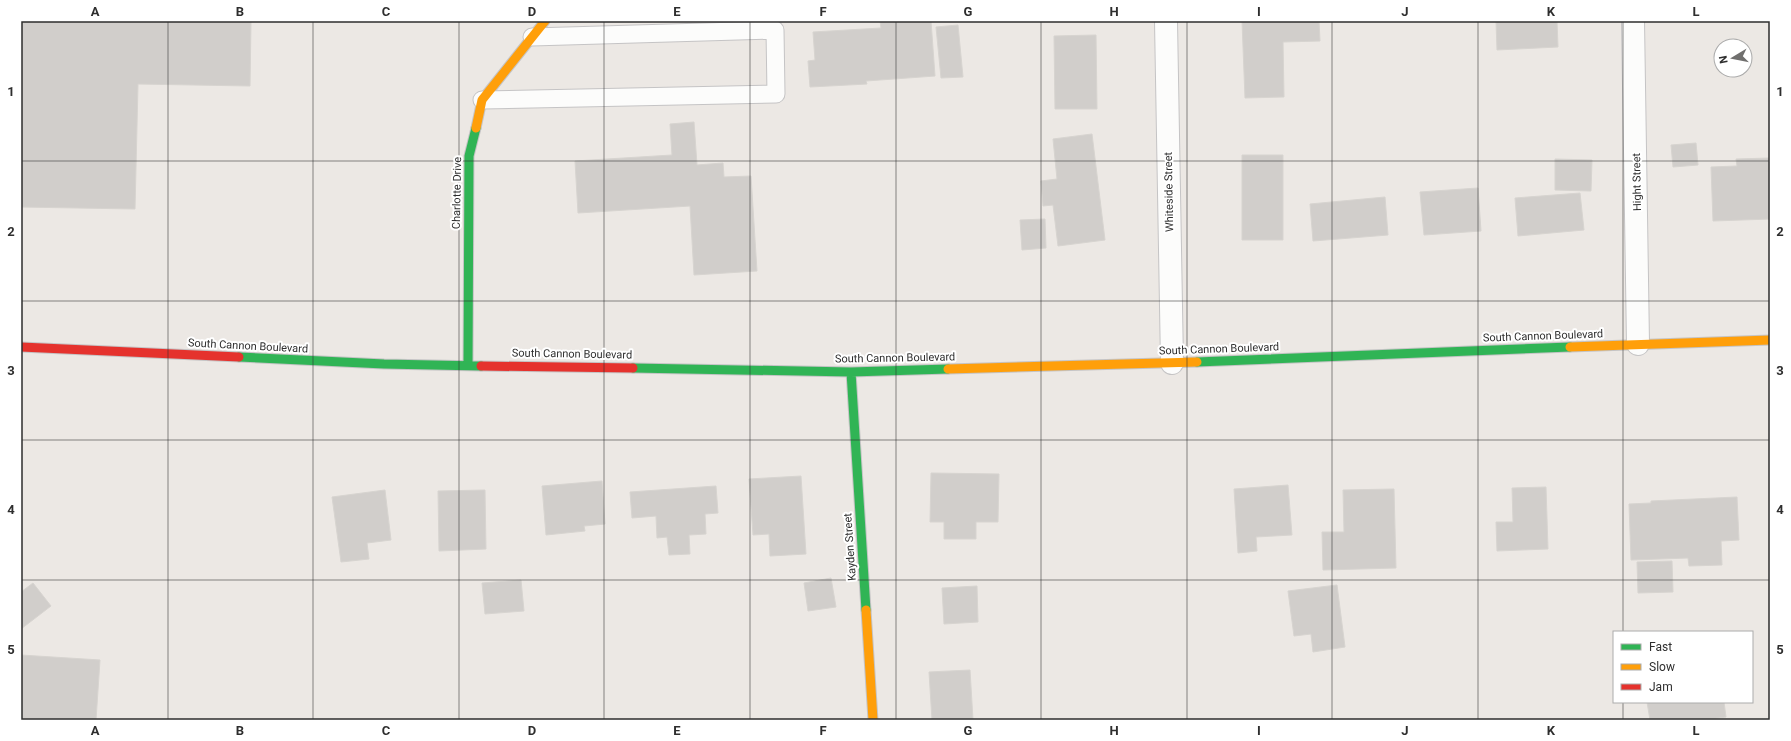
<svg xmlns="http://www.w3.org/2000/svg" width="1791" height="741" font-family="Roboto,sans-serif">
<rect width="100%" height="100%" fill="#ece8e4"/>
<path fill="#d1cecb" stroke="#d7d4d0" d="M21,21H251L250,86L138,84L135,209L21,207Z
M880,21H931L935,76L866,81L867,84L810,87L808,61L815,60L813,32L881,28Z
M1242,21H1319L1320,41L1283,42L1284,97L1245,98Z
M1496,21H1557L1558,47L1497,50Z
M958,25L963,77L941,78L936,27Z
M1096,35L1097,109H1055L1054,36Z
M694,122L697,165L723,163L724,177L751,176L757,271L694,275L690,206L578,213L575,161L672,155L670,124Z
M1092,134L1105,240L1058,246L1053,205L1043,206L1041,181L1057,179L1053,139Z
M1696,143L1698,165L1673,167L1671,145Z
M1242,155H1283V240H1242Z
M1770,158V219L1713,221L1711,167L1737,166L1736,159Z
M1555,159L1592,160L1591,191L1555,190Z
M1478,188L1481,231L1424,235L1420,192Z
M1580,193L1584,230L1518,236L1515,198Z
M1385,197L1388,235L1313,241L1310,204Z
M1045,219L1046,248L1022,250L1020,220Z
M931,473L999,474L998,522H976V539H944V522H930Z
M801,476L806,554L770,556L769,534L753,535L749,479Z
M602,481L605,524L584,526L585,531L546,535L542,486Z
M1288,485L1292,535L1256,537L1257,551L1238,553L1234,489Z
M716,486L718,513L705,514L706,534L689,535L690,554L669,555L667,537L657,538L656,516L632,518L630,492Z
M1546,487L1548,549L1497,551L1496,522H1513L1512,488Z
M1394,489L1396,568L1323,570L1322,532H1344L1343,490Z
M385,490L391,540L367,543L369,559L341,562L332,497Z
M485,490L486,549L439,551L438,491Z
M1737,497L1739,540L1721,541L1722,565L1689,566L1688,558L1631,560L1629,504L1651,503V501Z
M1672,561L1673,592L1638,593L1637,562Z
M831,578L836,607L808,611L804,583Z
M521,580L524,611L485,614L482,583Z
M33,583L51,606L21,629V592Z
M1337,585L1345,647L1313,652L1311,634L1294,636L1288,591Z
M977,586L978,622L944,624L942,588Z
M21,655L100,660L96,720H21Z
M970,670L973,720H932L929,672Z
M1647,702H1724L1726,717L1704,720H1650Z"/>
<g fill="none" stroke-linecap="round" stroke-linejoin="round">
<defs>
<path id="lane" d="M482,100L776,94L775,30L532,37"/>
<path id="street" d="M1166,21L1172,363
M1633,21L1638,344"/>
<path id="fast" d="M239,357L384,364L481,366
M1197,362L1570,347
M468,365L469,156L476,128
M633,368L851,372L948,369
M851,372L866,610"/>
<path id="slow" d="M476,128L482,100L545,21
M1570,347L1770,340
M948,369L1197,362
M866,610L873,720"/>
<path id="jam" d="M21,347L239,357
M481,366L633,368"/>
</defs>
<use href="#lane" stroke="#c5c4c5" stroke-width="19"/>
<use href="#street" stroke="#c5c4c5" stroke-width="24"/>
<use href="#fast" stroke="#c5c4c5" stroke-width="11"/>
<use href="#slow" stroke="#c5c4c5" stroke-width="11"/>
<use href="#jam" stroke="#c5c4c5" stroke-width="11"/>
<use href="#lane" stroke="#fcfcfb" stroke-width="17"/>
<use href="#street" stroke="#fcfcfb" stroke-width="22"/>
<use href="#fast" stroke="#30b455" stroke-width="9"/>
<use href="#slow" stroke="#ff9f0a" stroke-width="9"/>
<use href="#jam" stroke="#e5322d" stroke-width="9"/>
</g>
<path fill="none" stroke="#2e2e2e" stroke-width="1" stroke-opacity="0.55" d="M168,21V720M313,21V720M459,21V720M604,21V720M750,21V720M896,21V720M1041,21V720M1187,21V720M1332,21V720M1478,21V720M1623,21V632M21,161H1770M21,301H1770M21,440H1770M21,580H1770M1623,702V720"/>
<g text-anchor="middle" dominant-baseline="central" stroke-width="4" stroke-linejoin="round" paint-order="stroke">
<g font-size="11" fill="#2e2e2e" stroke="#fff">
<text transform="translate(1637 182) rotate(-91)">Hight Street</text>
<text transform="translate(1169 192) rotate(-91)">Whiteside Street</text>
<text transform="translate(457 193) rotate(-89)">Charlotte Drive</text>
<text transform="translate(1543 336) rotate(-2)">South Cannon Boulevard</text>
<text transform="translate(248 346) rotate(3)">South Cannon Boulevard</text>
<text transform="translate(1219 349) rotate(-2)">South Cannon Boulevard</text>
<text transform="translate(572 354) rotate(1)">South Cannon Boulevard</text>
<text transform="translate(895 358) rotate(-1)">South Cannon Boulevard</text>
<text transform="translate(850 547) rotate(-94)">Kayden Street</text>
</g>
</g>
<rect width="1791" height="741" fill="none" stroke="#ffffff" stroke-width="44"/>
<rect x="1613" y="631" width="140" height="72" fill="#ffffff" stroke="#ababab"/>
<rect x="1621" y="644" width="20" height="6" fill="#30b455" stroke="#ababab"/>
<text x="1649" y="651" font-size="12" fill="#2e2e2e">Fast</text>
<rect x="1621" y="664" width="20" height="6" fill="#ff9f0a" stroke="#ababab"/>
<text x="1649" y="671" font-size="12" fill="#2e2e2e">Slow</text>
<rect x="1621" y="684" width="20" height="6" fill="#e5322d" stroke="#ababab"/>
<text x="1649" y="691" font-size="12" fill="#2e2e2e">Jam</text>
<g transform="translate(1733 58) rotate(260)"><circle r="19" fill="#ffffff" stroke="#ababab"/>
<path d="M0-3L7 15L0 10L-7 15Z" fill="#706f6e"/>
<text y="-6" font-size="11" font-weight="bold" text-anchor="middle" fill="#2e2e2e">N</text>
</g>
<rect x="22" y="22" width="1747" height="697" fill="none" stroke="#2e2e2e" stroke-width="1.5"/>
<g font-size="13" text-anchor="middle" font-weight="bold" fill="#2e2e2e">
<text x="95" y="16">A</text>
<text x="240" y="16">B</text>
<text x="386" y="16">C</text>
<text x="532" y="16">D</text>
<text x="677" y="16">E</text>
<text x="823" y="16">F</text>
<text x="968" y="16">G</text>
<text x="1114" y="16">H</text>
<text x="1259" y="16">I</text>
<text x="1405" y="16">J</text>
<text x="1551" y="16">K</text>
<text x="1696" y="16">L</text>
<text x="11" y="96">1</text>
<text x="1780" y="96">1</text>
<text x="11" y="236">2</text>
<text x="1780" y="236">2</text>
<text x="11" y="375">3</text>
<text x="1780" y="375">3</text>
<text x="11" y="514">4</text>
<text x="1780" y="514">4</text>
<text x="11" y="654">5</text>
<text x="1780" y="654">5</text>
<text x="95" y="735">A</text>
<text x="240" y="735">B</text>
<text x="386" y="735">C</text>
<text x="532" y="735">D</text>
<text x="677" y="735">E</text>
<text x="823" y="735">F</text>
<text x="968" y="735">G</text>
<text x="1114" y="735">H</text>
<text x="1259" y="735">I</text>
<text x="1405" y="735">J</text>
<text x="1551" y="735">K</text>
<text x="1696" y="735">L</text>
</g>
</svg>
